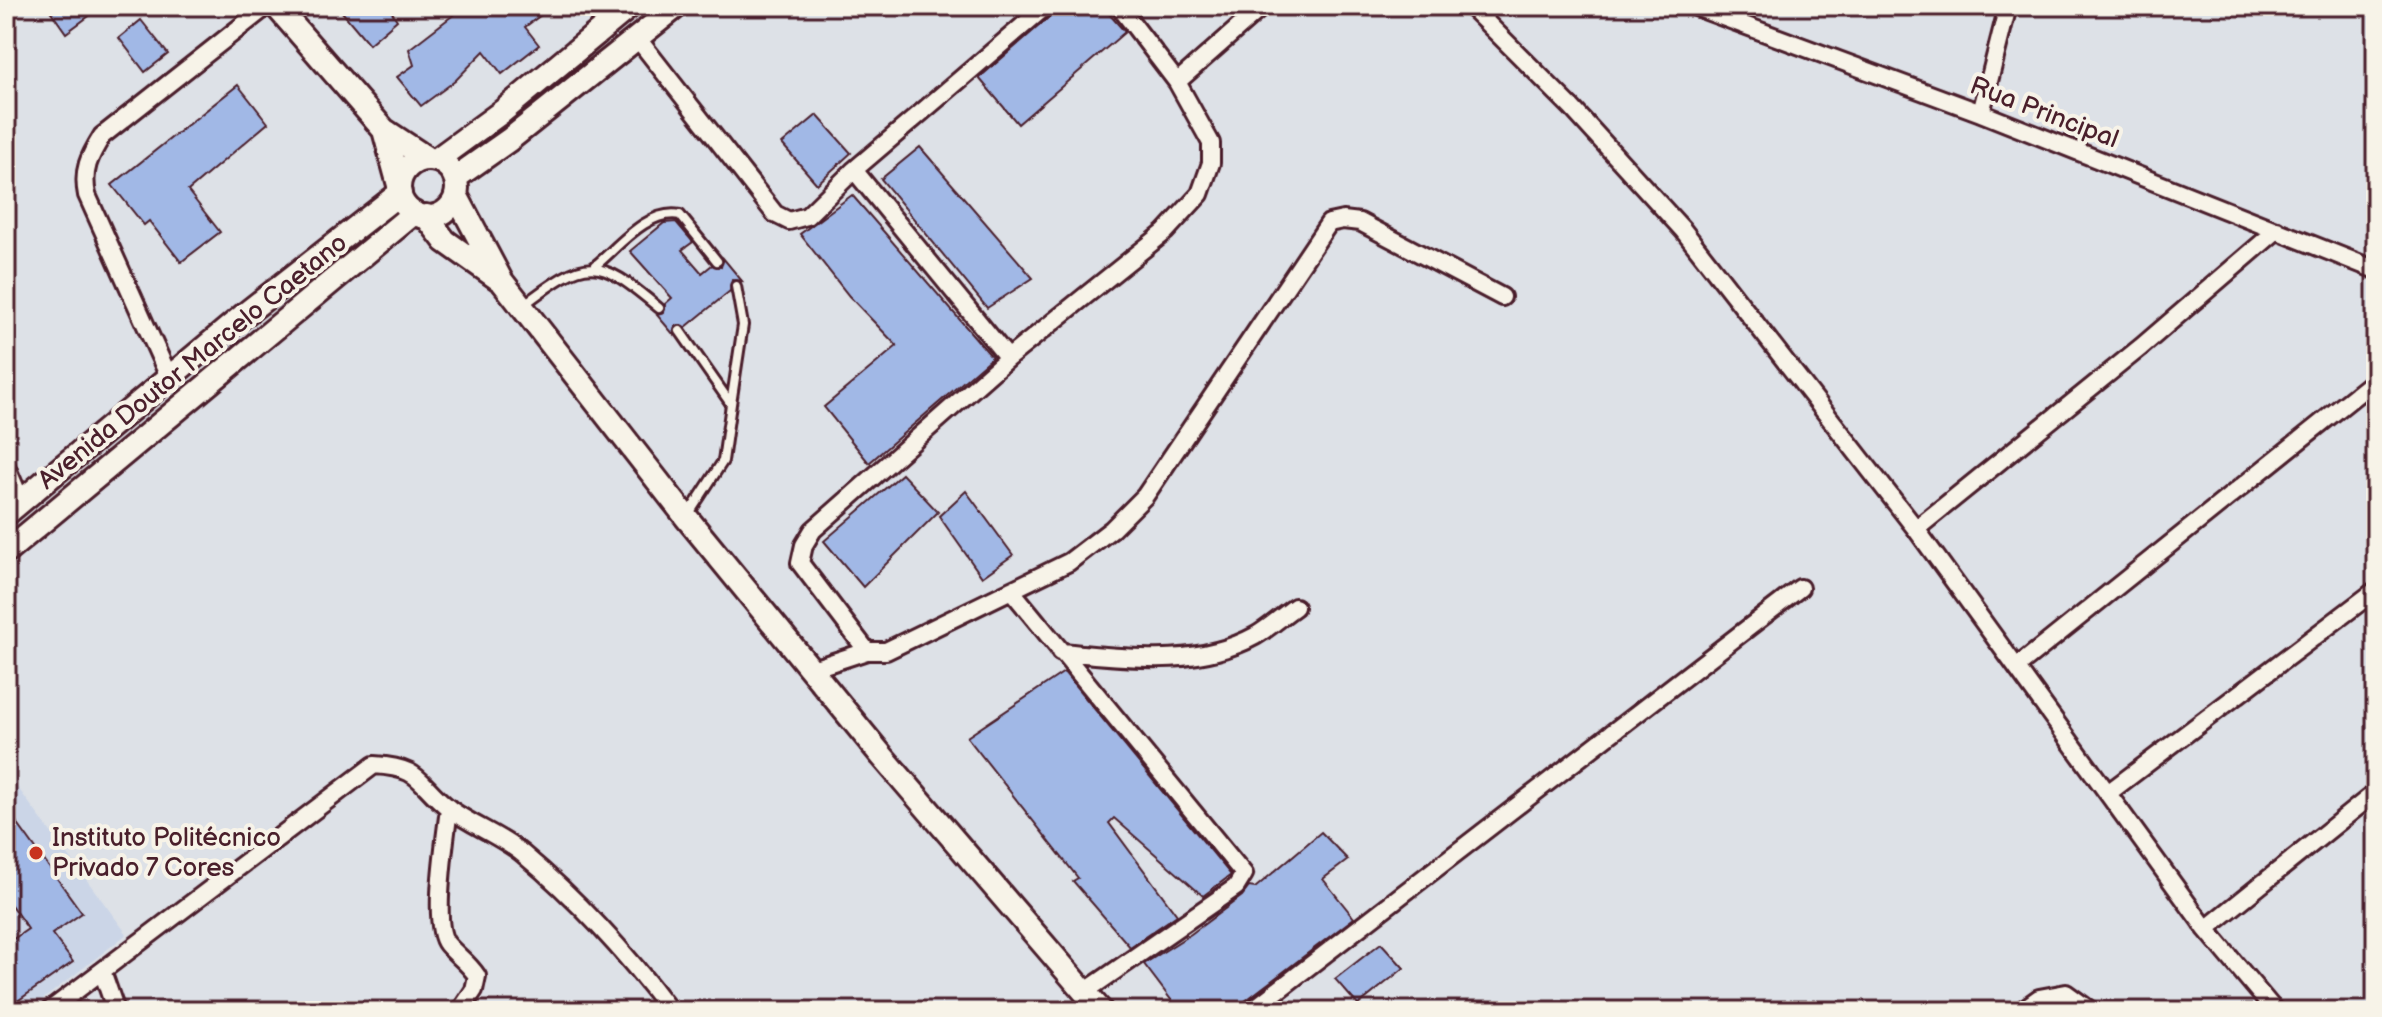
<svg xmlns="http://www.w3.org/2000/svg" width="2382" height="1017" font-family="'Balsamiq Sans',sans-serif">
<rect width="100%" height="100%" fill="#dde1e7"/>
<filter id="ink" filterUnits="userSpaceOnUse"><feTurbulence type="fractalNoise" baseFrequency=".0125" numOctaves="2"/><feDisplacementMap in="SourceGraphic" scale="16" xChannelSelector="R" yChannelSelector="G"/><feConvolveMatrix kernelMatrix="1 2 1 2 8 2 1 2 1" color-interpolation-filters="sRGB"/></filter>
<g filter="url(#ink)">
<path fill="#cbd5e7" d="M6,772L127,934L28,1011H6Z"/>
<path fill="#a1b8e6" stroke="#4a1f2b" stroke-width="2" d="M47,6H81L89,16L66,33Z
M337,6H388L397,20L369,44Z
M465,6H553L525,27L539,45L502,74L484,51L455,81L421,106L397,77L414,65L409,49Z
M1062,6H1102L1125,32L1018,124L979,78Z
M141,20L168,54L145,72L119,38Z
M238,85L268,123L188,191L220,232L181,262L149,221L144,225L112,185Z
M817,115L851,153L817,184L782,144Z
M920,147L1033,278L987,308L881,179Z
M852,195L992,357L869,463L824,407L897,346L849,296L800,234Z
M676,222L693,242L682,250L702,273L712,265L721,267L723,258L742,281L732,280L730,291L686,327L675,326L674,335L657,315L664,313L665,304L672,298L630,251L664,223Z
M902,474L938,512L863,587L824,541Z
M966,491L1013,555L982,577L939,516Z
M1064,672L1231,875L1203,896L1114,818L1109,823L1177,915L1130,947L1073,881L1078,878L967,737Z
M17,823L82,913L52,934L73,962L6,1009V944L28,929L6,898V831Z
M1321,832L1348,860L1323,879L1354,918L1244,1002L1240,1011H1184L1175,1005L1144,964L1191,934L1242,896L1249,887L1255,888Z
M1381,943L1404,968L1358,1005L1335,979Z"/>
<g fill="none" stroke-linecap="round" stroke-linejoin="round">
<defs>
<path id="lane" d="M596,265C619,246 648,209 680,215L717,261
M522,306C588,256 596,255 659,308
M680,331L731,404L723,461L688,515
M731,404L743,325L736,286"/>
<path id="street" d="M1470,6L1572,108L1683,230L1916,529L2206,929L2275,1011
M1693,6L1981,113L2376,270
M638,39L775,214L789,221L807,216L854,170L1046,6
M1177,82L1263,6
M1981,113L2008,6
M854,170L1008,358
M169,377L87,195C82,170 89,157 102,136L267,6
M6,466L21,501
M1916,529L2141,347L2277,230
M1011,590L1244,874L1236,887L1086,991
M867,651H886L1069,562L1112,529L1145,496L1329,223L1343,220L1360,222L1502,297
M1060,652C1124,657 1195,669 1255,636C1269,628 1282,616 1295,607
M2018,666L2376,379
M812,669L867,651L800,563L804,545L813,530L1008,358L1165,232L1200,194L1211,163V143L1177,82L1119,6
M2108,793L2376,590
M449,808C446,836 431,925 447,944C457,956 468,962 477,976L474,990L460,1011
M2206,929L2376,792
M102,971L116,1011
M49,1011L374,765C424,768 416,783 450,809C473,826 501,836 523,854C577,899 628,955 670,1011
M1251,1011L1800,588
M2021,1011L2039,998L2066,993L2091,1011"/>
<path id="secondary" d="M276,6L384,130L428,159
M384,130L399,185
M399 188a29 29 0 1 1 58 0a29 29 0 1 1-58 0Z
M436,160L503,111L630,6
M455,178L509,140L677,6
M456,195L501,280L686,517L882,756L1101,1011
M426,216L445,241L500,280
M6,514L244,315L400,193
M6,552L414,213"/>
</defs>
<use href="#lane" stroke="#4a1f2b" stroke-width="14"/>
<use href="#street" stroke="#4a1f2b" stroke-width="22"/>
<use href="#secondary" stroke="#4a1f2b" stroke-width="28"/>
<use href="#lane" stroke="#f7f3e8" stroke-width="8"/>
<use href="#street" stroke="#f7f3e8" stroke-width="16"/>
<use href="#secondary" stroke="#f7f3e8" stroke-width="22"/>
</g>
</g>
<circle fill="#c8321e" stroke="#f7f3e8" stroke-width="3" cx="36" cy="853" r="8"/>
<g text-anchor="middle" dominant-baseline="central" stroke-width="8" stroke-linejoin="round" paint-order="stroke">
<g font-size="26" fill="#4a1f2b" stroke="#f7f3e8">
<text transform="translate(2044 113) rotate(21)">Rua Principal</text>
<text transform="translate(193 362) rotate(-39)">Avenida Doutor Marcelo Caetano</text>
</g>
<g font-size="26" fill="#4a1f2b" stroke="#f7f3e8" text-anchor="start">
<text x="52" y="838">Instituto Politécnico<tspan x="52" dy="30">Privado 7 Cores</tspan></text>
</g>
</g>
<rect width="2382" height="1017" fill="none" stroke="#f7f3e8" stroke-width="32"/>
<rect x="16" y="16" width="2350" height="985" fill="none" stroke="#4a1f2b" stroke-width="3" filter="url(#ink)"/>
</svg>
